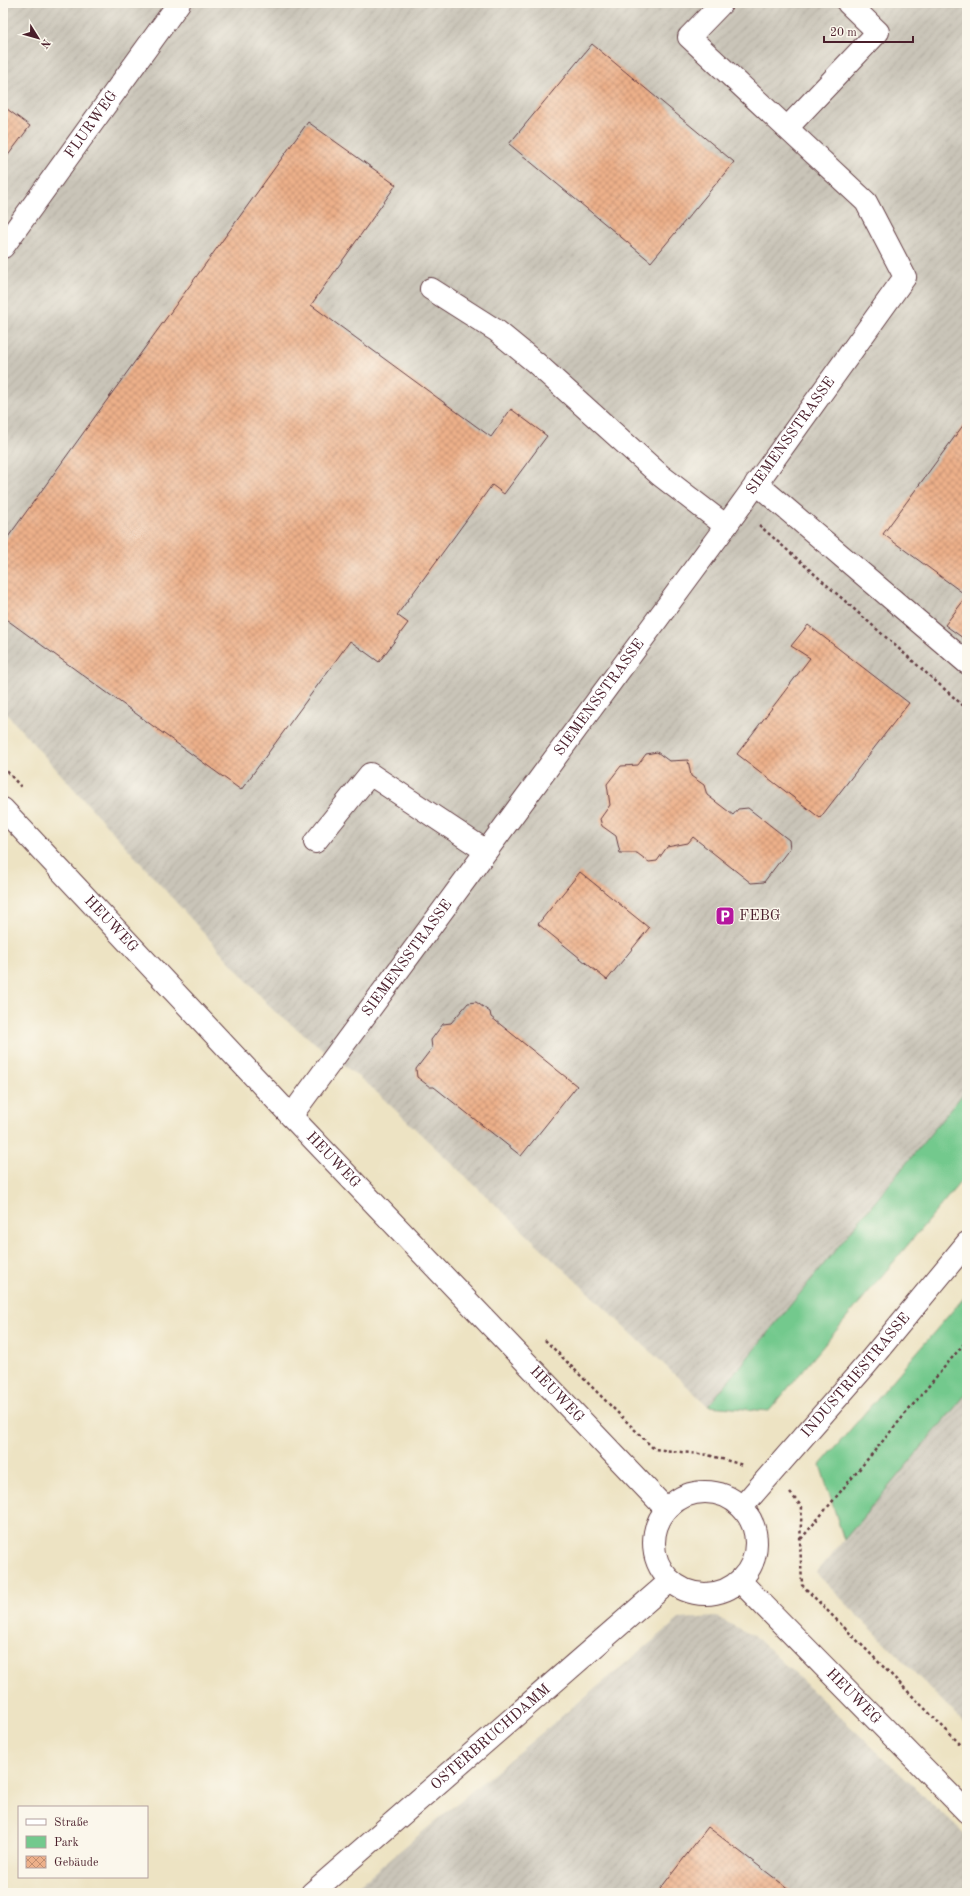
<svg xmlns="http://www.w3.org/2000/svg" width="970" height="1896" font-family="'Old Standard TT',serif">
<defs>
<pattern id="industrial-furrows" width="10" height="10" patternUnits="userSpaceOnUse"><rect width="10" height="10" fill="#c9c4b8"/><path d="M-1 1l2-2M0 10L10 0M9 11l2-2" fill="none" stroke="#aea89e"/></pattern>
<pattern id="building-cross-hatch" width="8" height="8" patternUnits="userSpaceOnUse"><rect width="8" height="8" fill="#edb08a"/><path d="M0 0l8 8M0 8l8-8" fill="none" stroke="#c28f71"/></pattern>
</defs>
<rect width="100%" height="100%" fill="#fbf7ec"/>
<filter id="ink" filterUnits="userSpaceOnUse"><feTurbulence type="fractalNoise" baseFrequency=".025" numOctaves="2"/><feDisplacementMap in="SourceGraphic" scale="8" xChannelSelector="R" yChannelSelector="G"/><feConvolveMatrix kernelMatrix="1 2 1 2 8 2 1 2 1" color-interpolation-filters="sRGB"/></filter>
<filter id="wash" filterUnits="userSpaceOnUse"><feTurbulence type="fractalNoise" baseFrequency=".012" numOctaves="4" result="noise"/><feDisplacementMap in="SourceGraphic" scale="16" xChannelSelector="R" yChannelSelector="G"/><feGaussianBlur stdDeviation="0.9" result="paint"/><feColorMatrix in="noise" values="0 0 0 0 0 0 0 0 0 0 0 0 0 0 0 0 0 1.4 0 .05"/><feComposite in="paint" operator="in"/></filter>
<g filter="url(#wash)">
<rect width="100%" height="100%" fill="#ede3c3"/>
<path fill="url(#industrial-furrows)" d="M3,3H967V1089L708,1406L370,1086L274,1011L3,710Z
M967,1393V1726L816,1573Z
M717,1617L757,1638L967,1837V1893H349L679,1619Z"/>
<path fill="#73c98d" stroke="#5e745c" d="M967,1089V1174L769,1411L708,1406Z
M967,1294V1393L844,1540L820,1465Z"/>
<g id="blocks">
<path fill="url(#building-cross-hatch)" d="M592,44L734,162L651,262L509,144Z
M3,106L30,126L3,162Z
M308,122L396,185L311,305L491,437L511,409L547,436L504,494L492,485L397,615L408,623L379,662L350,641L241,790L3,617V544Z
M967,420V641L945,625L967,596L883,534Z
M808,625L909,703L820,818L737,754L810,658L791,646Z
M657,752L669,761L688,760L691,776L704,785L707,795L733,815L738,809L748,808L789,840L790,848L764,882L751,883L693,837L688,843L667,847L657,861L649,862L637,853H620L616,836L602,826L600,819L610,805L607,784L621,766L638,765L646,754Z
M580,872L649,928L607,980L538,924Z
M476,1002L490,1012L491,1017L577,1086L521,1156L434,1087H430L417,1077L416,1069L432,1048L431,1040L443,1024L451,1023L468,1003Z
M708,1827L794,1893H657Z"/>
</g>
</g>
<g filter="url(#ink)">
<use href="#blocks" fill-opacity="0" stroke="#623c42" stroke-width="1"/>
<g fill="none" stroke-linecap="round" stroke-linejoin="round">
<defs>
<g id="minor">
<path d="M787,128L878,32L848,3"/>
<path id="s1" d="M3,247L179,3"/>
<path d="M431,289L497,331L536,363L660,475L726,526"/>
<path d="M756,483L967,663"/>
<path id="s2" d="M3,809L291,1116L666,1509"/>
<path d="M315,842L370,774L486,851"/>
<path id="s3" d="M291,1116L726,526L905,277L866,202L689,37L722,3"/>
<circle cx="705" cy="1543" r="51"/>
<path id="s4" d="M742,1507L866,1365L967,1243"/>
<path id="s5" d="M740,1581L967,1812"/>
<path id="s6" d="M312,1893L670,1581"/>
</g>
</defs>
<use href="#minor" stroke="#623c42" stroke-width="24"/>
<path stroke="#623c42" stroke-width="2.5" stroke-dasharray="3 3" stroke-linecap="butt" d="M759,525L967,709
M3,767L22,788
M545,1340L654,1449L708,1455L743,1465
M790,1493L802,1507L800,1540L802,1585L967,1751
M801,1539L967,1340"/>
<use href="#minor" stroke="#fff" stroke-width="22"/>
</g>
</g>
<defs>
<symbol id="parking-square" viewBox="-11 -11 22 22"><rect x="-9" y="-9" width="18" height="18" rx="4" fill="#b5179e" stroke="#fbf7ec"/><path d="M-3.5-5.5H1a3.5 3.5 0 0 1 0 7H-1V5.5H-3.5ZM-1-3.4V-.6H.8a1.4 1.4 0 0 0 0-2.8Z" fill="#fff"/></symbol>
</defs>
<g fill-rule="evenodd">
<use href="#parking-square" x="714" y="905" width="22" height="22"/>
</g>
<g text-anchor="middle" dominant-baseline="central" stroke-width="3" stroke-linejoin="round" paint-order="stroke">
<g font-size="15" fill="#4a1f2b" stroke="#fbf7ec">
<text stroke="none"><textPath href="#s1" startOffset="151">FLURWEG</textPath></text>
<text stroke="none"><textPath href="#s3" startOffset="844">SIEMENSSTRASSE</textPath></text>
<text stroke="none"><textPath href="#s3" startOffset="520">SIEMENSSTRASSE</textPath></text>
<text stroke="none"><textPath href="#s2" startOffset="158">HEUWEG</textPath></text>
<text stroke="none"><textPath href="#s3" startOffset="196">SIEMENSSTRASSE</textPath></text>
<text stroke="none"><textPath href="#s2" startOffset="482">HEUWEG</textPath></text>
<text stroke="none"><textPath href="#s4" startOffset="174">INDUSTRIESTRASSE</textPath></text>
<text stroke="none"><textPath href="#s2" startOffset="806">HEUWEG</textPath></text>
<text stroke="none"><textPath href="#s5" startOffset="162">HEUWEG</textPath></text>
<text stroke="none"><textPath href="#s6" startOffset="237">OSTERBRUCHDAMM</textPath></text>
</g>
<g font-size="15" fill="#4a1f2b" stroke="#fbf7ec" text-anchor="start">
<text x="739" y="916">FEBG</text>
</g>
</g>
<rect width="970" height="1896" fill="none" stroke="#fbf7ec" stroke-width="16"/>
<rect x="18" y="1806" width="130" height="72" fill="#fbf7ec" stroke="#b4a19f"/>
<rect x="26" y="1819" width="20" height="6" fill="#ffffff" stroke="#b4a19f"/>
<text x="54" y="1826" font-size="12" fill="#4a1f2b">Straße</text>
<rect x="26" y="1836" width="20" height="12" fill="#73c98d" stroke="#b4a19f"/>
<text x="54" y="1846" font-size="12" fill="#4a1f2b">Park</text>
<rect x="26" y="1856" width="20" height="12" fill="url(#building-cross-hatch)" stroke="#b4a19f"/>
<text x="54" y="1866" font-size="12" fill="#4a1f2b">Gebäude</text>
<g transform="translate(38 38) rotate(127)" stroke="#fbf7ec" stroke-width="3" paint-order="stroke">
<path d="M0-3L7 15L0 10L-7 15Z" fill="#4a1f2b"/>
<text y="-6" font-size="11" font-weight="bold" text-anchor="middle" fill="#4a1f2b">N</text>
</g>
<path d="M824 36v6h89v-6" fill="none" stroke="#4a1f2b" stroke-width="2"/>
<text x="830" y="36" font-size="12" fill="#4a1f2b" stroke="#fbf7ec" stroke-width="3" paint-order="stroke">20 m</text>
</svg>
